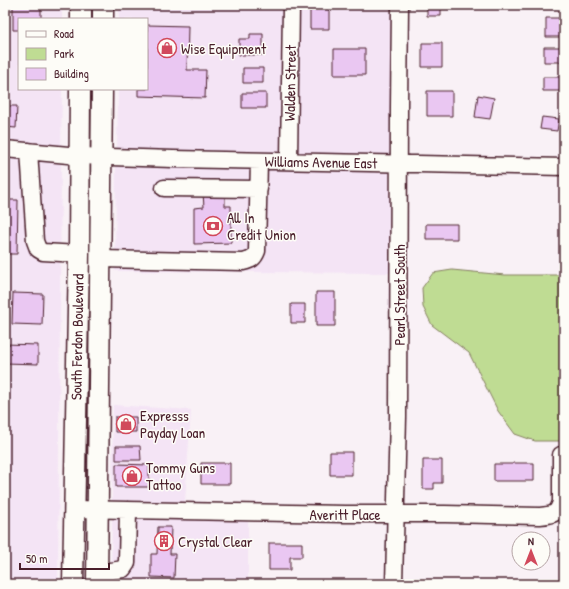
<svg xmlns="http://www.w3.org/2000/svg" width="569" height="589" font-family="'Patrick Hand',sans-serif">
<rect width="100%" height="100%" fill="#f9f1f6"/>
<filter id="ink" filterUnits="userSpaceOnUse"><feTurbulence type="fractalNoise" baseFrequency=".025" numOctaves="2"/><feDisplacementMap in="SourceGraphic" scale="8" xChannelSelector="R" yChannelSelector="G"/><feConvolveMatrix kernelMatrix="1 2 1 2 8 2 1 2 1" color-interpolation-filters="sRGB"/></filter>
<g filter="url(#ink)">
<path fill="#f4e4f5" d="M5,5H62V19H19V89H62L61,147L5,142Z
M119,5H285L283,154L117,150L118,89H147V19H119Z
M297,5H393V157L295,155Z
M5,156L61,161L58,584H5Z
M116,164L393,171V273L115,271Z
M113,405L191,410L185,502L248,505L112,503Z
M112,517L248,519V584H111Z"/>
<path fill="#bfdc93" stroke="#847e5f" d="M452,270L505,275H564V441H535L515,434L498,411L469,353L432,325L423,307L422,288L433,273Z"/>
<path fill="#eac7f2" stroke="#4a1f2b" d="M13,5H41V19H19V30H13Z
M310,5H329V29H310Z
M427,5H441V16H427Z
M546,18H564V37H546Z
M147,25L188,26L187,70H206L205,98L138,96V89H147Z
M250,34H263V55H239V39H250Z
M422,43H442V67H422Z
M544,47H564V62H544Z
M334,49H365V75H334Z
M243,68H263V83H243Z
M543,77H564V91H543Z
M427,91H452V116H427Z
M242,93H266V108H242Z
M478,95L494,98L490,119L475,117Z
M5,106H17L16,128L5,127Z
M542,117L559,119L557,131L540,129Z
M225,192V206H231V243L194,244V208L204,207L203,193Z
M561,194H564V218H561Z
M5,200H18L17,254H5Z
M426,224H457V239H426Z
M316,292H335V326H316Z
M13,293L43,294L42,325L12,324Z
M291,304H305V323H291Z
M5,344L38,345V364L5,363Z
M115,417H136V432H115Z
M116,446H140L141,460H116Z
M330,452H352V475H330Z
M423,460H442V483H434V489H423Z
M201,463H230V484H201Z
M513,463H534V481H494V464H513Z
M116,464L149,465V487H116Z
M158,527H171L170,554H175L174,578L151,577V554H157Z
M269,543H302V557H290V570H269Z"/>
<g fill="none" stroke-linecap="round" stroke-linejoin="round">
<defs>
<path id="minor" d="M5,149L79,156L173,159L564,167
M29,151L35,241L38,249L43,252L79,254
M289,161L291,5
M164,188L259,189
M101,259L243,262C251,260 254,259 257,251L259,161
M74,509L345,514H445L539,516C552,515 557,515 561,502V455
M97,571H111L123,569L127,563L128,510
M394,584L398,416L399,107L400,5"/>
<path id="major" d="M81,19V5
M103,19V5
M73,584L79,254L80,89
M97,584L102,89"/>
</defs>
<use href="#minor" stroke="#4a1f2b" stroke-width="19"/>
<use href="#major" stroke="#4a1f2b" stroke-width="23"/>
<use href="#minor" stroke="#fdfcf7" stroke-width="16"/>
<use href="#major" stroke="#fdfcf7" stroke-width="20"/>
</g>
</g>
<defs>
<symbol id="shop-ring" viewBox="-11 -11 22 22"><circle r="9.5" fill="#fdfcf7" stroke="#d1495b" stroke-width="1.5"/><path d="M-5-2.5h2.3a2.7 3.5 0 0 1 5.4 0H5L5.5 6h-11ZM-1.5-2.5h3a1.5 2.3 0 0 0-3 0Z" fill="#d1495b"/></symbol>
<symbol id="bank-ring" viewBox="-11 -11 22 22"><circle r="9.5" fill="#fdfcf7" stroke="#d1495b" stroke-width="1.5"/><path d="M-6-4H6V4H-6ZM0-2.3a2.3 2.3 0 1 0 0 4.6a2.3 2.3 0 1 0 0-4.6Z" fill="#d1495b"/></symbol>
<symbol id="building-ring" viewBox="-11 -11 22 22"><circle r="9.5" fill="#fdfcf7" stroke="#d1495b" stroke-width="1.5"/><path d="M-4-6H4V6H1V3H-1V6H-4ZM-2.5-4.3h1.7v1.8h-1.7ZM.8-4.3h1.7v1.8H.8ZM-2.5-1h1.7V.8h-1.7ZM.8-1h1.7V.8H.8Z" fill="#d1495b"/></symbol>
</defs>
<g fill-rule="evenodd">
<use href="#shop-ring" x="156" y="37" width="22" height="22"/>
<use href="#bank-ring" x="202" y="215" width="22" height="22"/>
<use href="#shop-ring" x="115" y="413" width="22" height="22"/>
<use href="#shop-ring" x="121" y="465" width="22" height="22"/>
<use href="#building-ring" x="153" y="530" width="22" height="22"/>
</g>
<g text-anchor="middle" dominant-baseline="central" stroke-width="3" stroke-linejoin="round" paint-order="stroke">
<g font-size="15" fill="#4a1f2b" stroke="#fdfcf7" text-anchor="start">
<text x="181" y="48">Wise Equipment</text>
<text x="227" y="217">All In<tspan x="227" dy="17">Credit Union</tspan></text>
<text x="140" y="415">Expresss<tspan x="140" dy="17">Payday Loan</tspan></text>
<text x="146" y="467">Tommy Guns<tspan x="146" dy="17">Tattoo</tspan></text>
<text x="178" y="541">Crystal Clear</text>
</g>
<g font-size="15" fill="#4a1f2b" stroke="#fdfcf7">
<text transform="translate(290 83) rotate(-89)">Walden Street</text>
<text transform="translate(321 162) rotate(1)">Williams Avenue East</text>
<text transform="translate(399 295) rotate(-90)">Pearl Street South</text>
<text transform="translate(77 337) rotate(-89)">South Ferdon Boulevard</text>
<text x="345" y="514">Averitt Place</text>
</g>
</g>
<rect width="569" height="589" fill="none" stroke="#fdfcf7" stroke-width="20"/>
<rect x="10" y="10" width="549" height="569" fill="none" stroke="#4a1f2b" stroke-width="1.5" filter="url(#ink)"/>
<rect x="18" y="18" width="130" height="72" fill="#fdfcf7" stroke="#b5a4a5"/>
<rect x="26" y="31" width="20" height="6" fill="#fdfcf7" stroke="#b5a4a5"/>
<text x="54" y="38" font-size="12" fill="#4a1f2b">Road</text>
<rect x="26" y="48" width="20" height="12" fill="#bfdc93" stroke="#b5a4a5"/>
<text x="54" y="58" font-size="12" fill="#4a1f2b">Park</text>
<rect x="26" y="68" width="20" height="12" fill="#eac7f2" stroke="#b5a4a5"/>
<text x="54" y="78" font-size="12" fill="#4a1f2b">Building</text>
<g transform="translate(531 551)"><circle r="19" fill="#fdfcf7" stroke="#b5a4a5"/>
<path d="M0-3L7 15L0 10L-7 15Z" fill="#d1495b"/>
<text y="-6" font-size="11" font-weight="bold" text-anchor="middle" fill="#4a1f2b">N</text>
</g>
<path d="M20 563v6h89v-6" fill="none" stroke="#4a1f2b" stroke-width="2"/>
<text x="26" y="563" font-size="12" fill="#4a1f2b" stroke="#fdfcf7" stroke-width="3" paint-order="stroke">50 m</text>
</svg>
